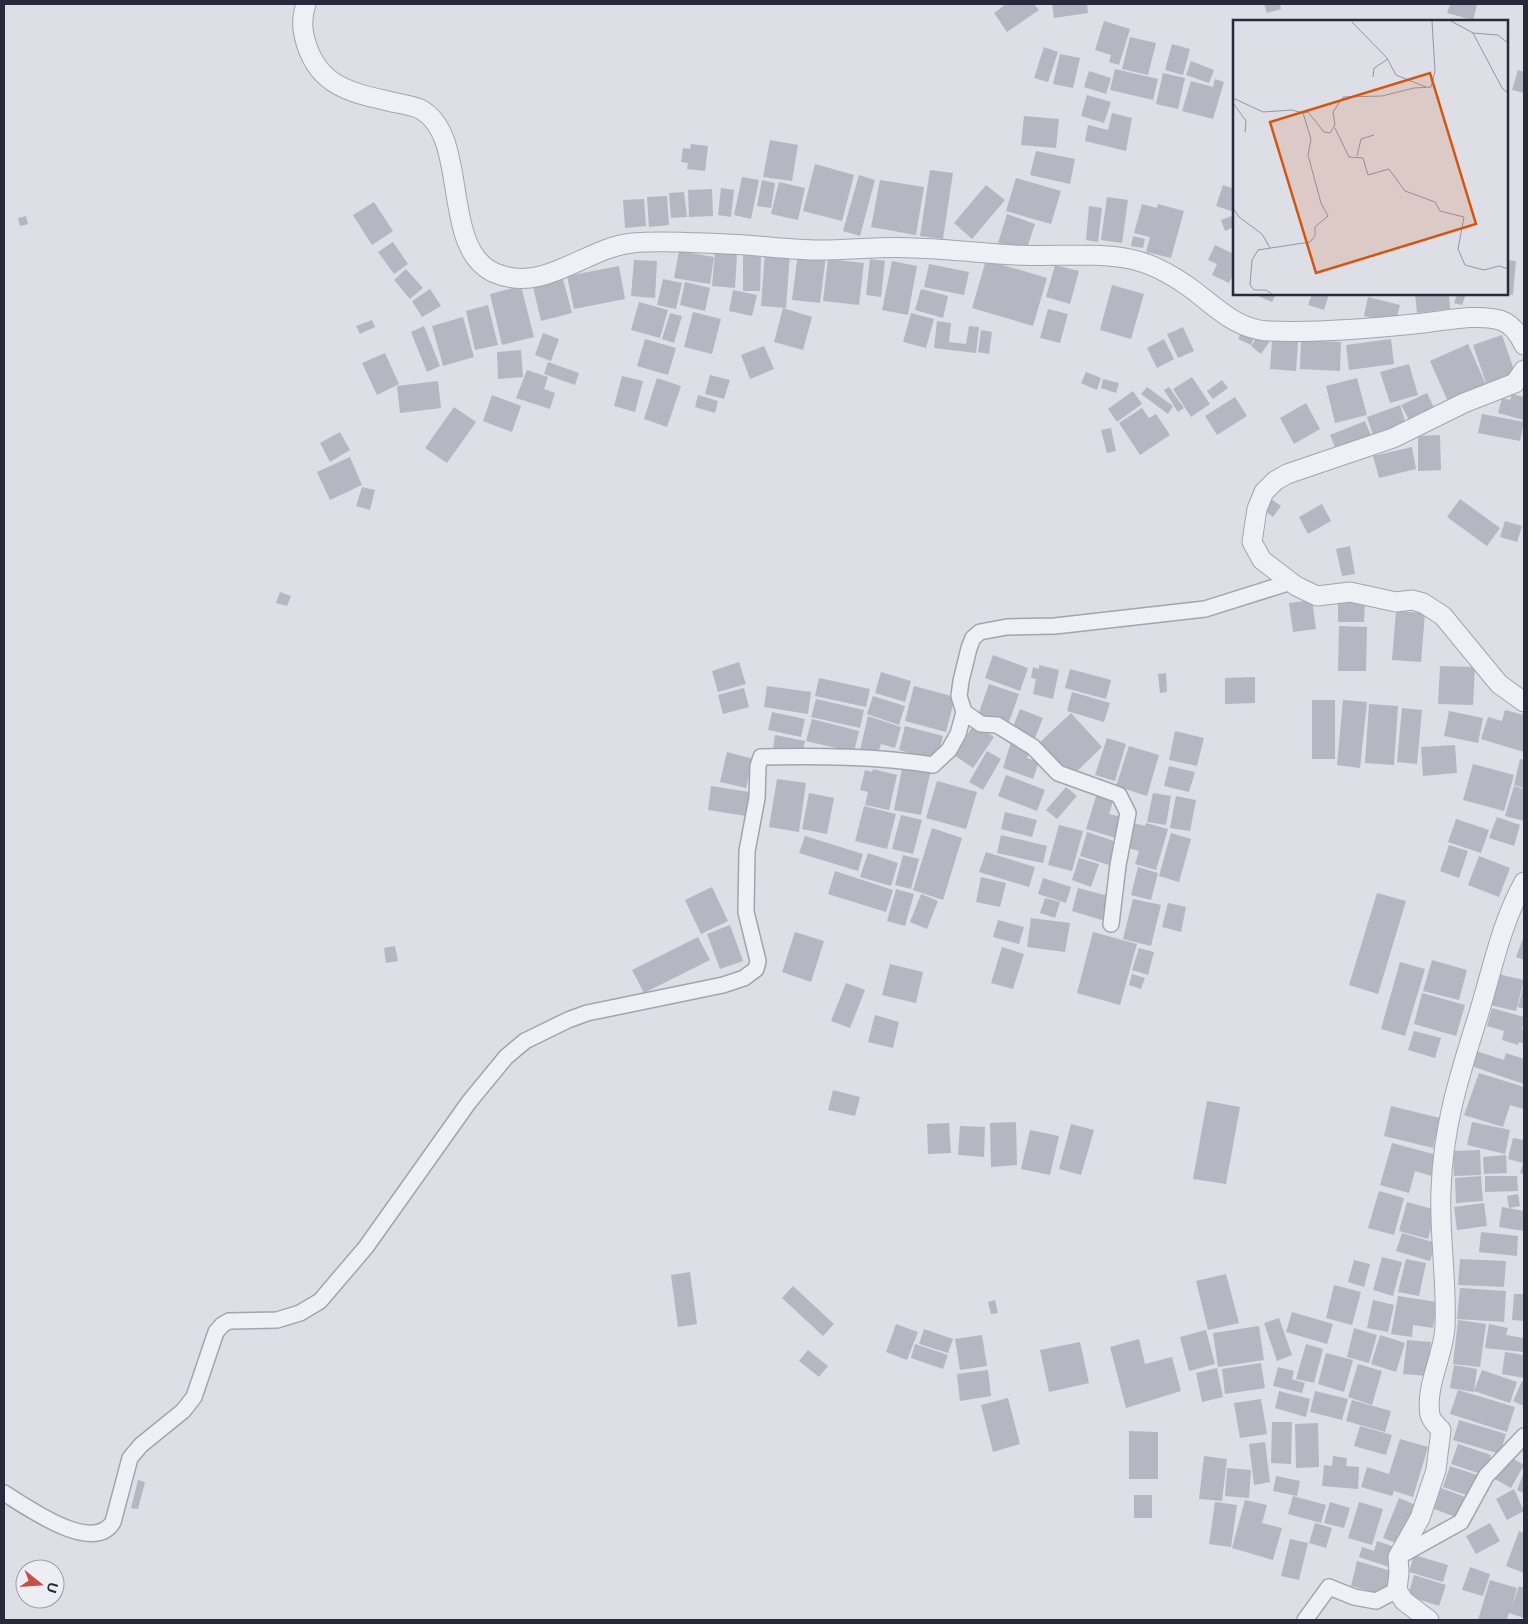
<svg xmlns="http://www.w3.org/2000/svg" width="1528" height="1624" font-family="Helvetica,sans-serif">
<rect width="100%" height="100%" fill="#dddee6"/>
<path fill="#b4b7c2" d="M1006,4H1034L1039,10L1007,32L994,13Z
M1052,4H1087L1088,13L1054,18Z
M1264,4H1280L1281,9L1267,13Z
M1450,4L1477,5L1473,20L1447,13Z
M1104,21L1130,29L1119,65L1109,62L1111,55L1095,50Z
M1130,37L1156,43L1148,75L1122,69Z
M1172,44L1190,49L1183,75L1165,70Z
M1044,47L1058,52L1048,82L1034,78Z
M1060,54L1080,58L1073,88L1053,84Z
M1191,61L1214,70L1209,83L1186,75Z
M1115,69L1158,79L1153,100L1110,90Z
M1518,70L1524,72V93L1512,90Z
M1089,71L1111,78L1106,94L1084,87Z
M1163,73L1185,78L1178,109L1156,104Z
M1215,79L1224,82L1213,119L1182,111L1191,81L1213,87Z
M1087,95L1111,102L1104,123L1081,116Z
M1112,113L1132,118L1126,151L1085,141L1088,125L1108,130Z
M1024,116L1059,119L1056,148L1021,145Z
M770,140L798,145L792,181L763,177Z
M691,144L708,146L705,171L687,169L688,163L681,162L683,148L690,149Z
M1036,151L1075,159L1070,184L1030,175Z
M815,164L854,175L842,221L803,211Z
M930,170L953,173L943,239L920,236Z
M859,175L875,180L860,236L843,231Z
M742,177L759,180L751,219L734,215Z
M1016,178L1061,191L1051,224L1006,211Z
M762,180L775,183L771,208L757,206Z
M880,180L924,187L916,235L871,227Z
M779,182L805,188L798,220L771,214Z
M986,185L1005,200L972,239L954,223Z
M1223,185L1234,189V212L1216,206Z
M721,188L734,190L731,217L718,215Z
M712,189L713,216L689,217L688,190Z
M684,192L687,217L671,218L669,193Z
M667,196L669,225L649,227L647,197Z
M1107,197L1128,200L1122,243L1101,240Z
M644,199L646,226L625,228L623,200Z
M374,202L393,231L372,245L353,215Z
M1142,204L1157,208L1158,204L1184,211L1171,258L1146,252L1150,237L1134,233Z
M1089,206L1102,208L1098,242L1086,240Z
M1007,214L1035,224L1026,251L998,243Z
M1234,215V227L1225,231L1221,220Z
M26,216L28,224L20,226L18,218Z
M1133,236L1145,239L1143,248L1131,246Z
M393,242L408,264L394,274L378,252Z
M1215,245L1234,254V273L1229,283L1212,275L1217,264L1208,260Z
M679,251L714,257L710,284L674,278Z
M715,252L737,254L735,288L712,286Z
M765,252L790,253L786,308L761,306Z
M798,253L826,256L820,303L792,300Z
M743,255H761L760,291H743Z
M828,259L864,263L859,305L823,301Z
M870,259L885,261L881,297L866,295Z
M634,260L657,261L655,298L631,296Z
M986,260L1047,278L1033,326L972,308Z
M1507,260L1516,261L1513,295L1507,294Z
M892,261L917,266L908,315L882,310Z
M929,264L969,272L964,295L924,287Z
M1055,265L1079,271L1070,304L1046,297Z
M619,266L625,299L574,309L567,276Z
M406,269L423,288L410,299L394,280Z
M563,279L572,313L541,321L533,287Z
M663,279L682,283L676,309L657,305Z
M685,282L710,288L705,311L680,305Z
M1112,285L1144,294L1131,339L1100,330Z
M521,286L534,337L502,345L490,294Z
M430,289L441,306L422,317L412,301Z
M921,289L948,296L943,318L915,310Z
M733,290L757,295L752,316L729,311Z
M1253,294H1276L1272,302Z
M1312,294H1329L1324,310L1308,305Z
M1415,294H1449L1450,309L1417,313Z
M1457,294H1466L1462,305L1454,303Z
M1368,297L1400,305L1395,324L1364,316Z
M639,302L668,310L660,338L631,330Z
M488,305L498,345L475,350L466,311Z
M783,308L812,317L803,350L774,342Z
M1048,309L1068,314L1060,343L1040,338Z
M693,312L721,319L712,354L684,347Z
M670,313L682,316L674,343L662,339Z
M911,313L934,319L926,348L903,342Z
M463,317L474,357L443,366L432,326Z
M372,320L375,327L360,334L356,326Z
M937,321L951,323L949,342L966,344L969,326L979,327L976,353L934,348Z
M424,326L440,366L427,372L411,332Z
M1183,327L1194,351L1178,358L1167,334Z
M1244,328L1256,333L1251,345L1238,339Z
M981,330L992,332L989,354L978,352Z
M543,333L559,339L551,361L535,355Z
M1259,334L1270,341L1261,354L1251,346Z
M1502,335L1515,373L1486,383L1473,345Z
M645,339L676,348L668,375L637,366Z
M1164,339L1174,359L1157,368L1147,348Z
M1391,339L1394,364L1349,370L1346,345Z
M1272,340L1298,342L1296,371L1270,369Z
M1301,340L1341,342L1340,371L1300,369Z
M1468,344L1487,387L1449,404L1430,361Z
M764,346L774,369L750,379L741,355Z
M521,350L523,377L498,379L497,352Z
M385,353L399,384L377,395L362,363Z
M548,362L579,373L575,385L544,374Z
M1409,364L1418,395L1390,403L1380,372Z
M527,370L548,377L544,389L555,393L550,409L516,398Z
M1086,372L1101,378L1097,390L1081,383Z
M710,375L730,380L724,399L705,394Z
M622,376L643,381L635,412L614,406Z
M1192,377L1210,404L1191,417L1173,389Z
M657,378L681,386L667,427L644,419Z
M1357,378L1367,415L1335,423L1326,386Z
M1103,379L1119,383L1116,393L1101,388Z
M1222,380L1228,388L1213,399L1207,391Z
M438,381L441,408L400,413L397,386Z
M1147,387L1173,406L1168,414L1141,394Z
M1169,387L1184,408L1178,412L1164,390Z
M1133,391L1142,404L1117,422L1108,409Z
M1427,393L1436,412L1411,424L1401,405Z
M1512,394L1524,397V420L1498,413L1502,398L1510,400Z
M492,395L521,406L512,432L483,421Z
M698,395L718,401L715,413L695,407Z
M1235,397L1247,416L1217,435L1205,416Z
M1306,403L1320,429L1294,444L1280,418Z
M1400,405L1407,427L1374,438L1367,417Z
M454,407L476,422L447,463L425,448Z
M1142,408L1149,418L1156,414L1170,435L1140,455L1119,423Z
M1482,414L1524,422L1520,441L1478,433Z
M1365,421L1373,440L1338,454L1330,435Z
M1111,428L1116,451L1107,453L1101,430Z
M340,432L350,450L330,462L320,443Z
M1440,435L1441,470L1418,471V436Z
M1412,447L1416,469L1379,478L1373,456Z
M350,457L362,485L330,500L317,472Z
M362,487L375,490L370,510L356,506Z
M1271,499L1281,506L1273,517L1264,510Z
M1460,499L1500,528L1487,546L1447,517Z
M1322,504L1331,521L1308,534L1299,517Z
M1505,521L1522,526L1517,542L1500,537Z
M1350,546L1355,574L1342,576L1336,549Z
M280,592L291,596L287,606L276,603Z
M1312,600L1316,629L1293,632L1289,603Z
M1338,602H1365L1364,622H1338Z
M1396,611L1425,613L1421,662L1392,660Z
M1339,626L1367,627L1366,671H1338Z
M993,655L1028,668L1020,691L985,678Z
M739,662L746,684L718,692L712,671Z
M1039,665L1059,670L1053,699L1033,694L1036,679L1031,678L1033,667L1039,669Z
M1440,666L1475,667L1473,705L1438,704Z
M1070,669L1111,680L1106,699L1065,688Z
M881,672L911,681L905,702L875,693Z
M1166,673L1167,692L1160,693L1158,674Z
M1255,677V703L1225,704V678Z
M819,678L870,689L866,707L815,696Z
M989,684L1019,694L1008,725L978,715Z
M767,686L811,692L808,714L764,707Z
M914,686L955,697L946,732L905,721Z
M744,688L749,707L723,714L718,695Z
M1072,692L1110,703L1104,722L1067,711Z
M873,696L905,706L899,725L867,714Z
M816,699L864,710L860,728L811,717Z
M1312,700H1335V759H1312Z
M1343,700L1367,702L1360,768L1337,765Z
M1369,704L1398,706L1394,765L1365,763Z
M1402,708L1422,710L1417,764L1397,762Z
M1020,709L1043,718L1035,738L1012,729Z
M1505,710L1524,715V752L1481,739L1488,717L1502,721Z
M1449,711L1483,718L1478,743L1444,736Z
M772,712L805,719L801,737L768,730Z
M1071,713L1102,747L1071,777L1039,743Z
M868,716L901,727L895,748L881,744L877,756L860,750Z
M812,719L859,731L854,752L806,741Z
M974,724L994,737L973,768L954,755Z
M905,726L943,736L937,760L899,750Z
M1175,731L1204,738L1197,766L1169,760Z
M775,735L805,741L802,754L773,749Z
M1107,738L1126,744L1115,781L1095,775Z
M1011,742L1031,748L1027,758L1039,762L1033,779L1003,768Z
M1455,745L1457,773L1423,776L1421,747Z
M1129,746L1159,755L1147,796L1116,786Z
M987,751L1001,759L983,790L969,782Z
M727,752L753,759L746,788L720,782Z
M1520,759L1524,760V788L1514,785Z
M903,764L931,769L921,815L894,810Z
M1473,764L1514,775L1504,811L1463,800Z
M1169,766L1195,772L1189,792L1164,786Z
M873,769L897,775L889,810L865,805L868,792L860,790L865,770L872,772Z
M1006,775L1045,790L1037,811L998,796Z
M777,779L806,783L799,832L769,827Z
M937,781L977,792L966,829L926,818Z
M711,786L750,792L746,816L708,810Z
M1514,786L1524,789V821L1505,816Z
M1066,787L1077,796L1057,819L1046,810Z
M809,793L834,798L827,834L802,829Z
M1097,793L1114,798L1109,814L1122,817L1116,838L1086,829Z
M1153,793L1171,796L1166,825L1147,822Z
M1176,796L1196,800L1190,831L1170,828Z
M864,806L896,814L887,849L855,841Z
M1005,812L1037,820L1032,837L1001,829Z
M901,815L922,820L913,854L892,849Z
M1497,817L1520,825L1514,846L1489,838Z
M1456,819L1489,830L1481,853L1448,842Z
M1133,823L1145,826L1146,823L1168,829L1156,870L1135,864L1139,851L1125,847Z
M1059,825L1083,831L1072,871L1048,865Z
M932,828L962,838L943,900L913,890Z
M1087,832L1117,842L1109,865L1080,856Z
M1171,833L1191,839L1179,882L1159,876Z
M1001,835L1047,846L1043,863L997,853Z
M805,836L863,854L858,871L799,853Z
M1449,845L1468,851L1459,878L1440,871Z
M986,852L1035,867L1029,887L979,872Z
M868,853L898,863L891,886L860,877Z
M903,855L919,859L911,889L895,885Z
M1479,856L1510,868L1499,897L1468,885Z
M1079,858L1099,864L1091,887L1072,880Z
M1138,867L1158,873L1151,900L1131,895Z
M835,871L893,890L886,912L828,894Z
M981,877L1006,883L1000,907L976,902Z
M1043,878L1071,887L1066,903L1038,894Z
M712,887L728,921L701,934L685,900Z
M1078,888L1112,897L1105,921L1072,911Z
M896,889L914,894L905,926L887,921Z
M1377,893L1406,901L1378,994L1349,985Z
M921,894L938,901L927,929L910,922Z
M1045,898L1060,902L1055,918L1040,913Z
M1133,899L1161,905L1151,946L1123,939Z
M1168,903L1186,907L1181,932L1162,927Z
M1031,918L1070,923L1065,952L1027,947Z
M998,920L1024,927L1019,944L993,937Z
M730,925L743,961L720,969L707,934Z
M795,932L824,941L811,982L782,972Z
M1093,932L1137,944L1120,1005L1077,993Z
M1524,936V960L1516,957Z
M698,937L710,960L644,993L632,970Z
M395,946L398,961L386,963L384,948Z
M1002,947L1024,954L1013,989L991,983Z
M1139,948L1154,952L1148,975L1132,970Z
M1432,960L1467,970L1459,1000L1423,991Z
M1400,962L1425,969L1405,1036L1381,1029Z
M890,964L923,972L916,1003L882,995Z
M1132,974L1145,978L1141,989L1129,985Z
M1498,974L1524,980L1516,1011L1490,1005Z
M846,983L865,990L850,1028L831,1021Z
M1524,983V1009L1518,1007Z
M1422,993L1465,1005L1456,1036L1414,1024Z
M1492,1008L1524,1017L1522,1029L1524,1030V1044L1519,1042L1518,1045L1502,1040L1504,1031L1487,1026Z
M875,1015L899,1022L893,1048L868,1042Z
M1414,1031L1441,1038L1435,1058L1408,1050Z
M1476,1051L1504,1060L1506,1053L1524,1059V1084L1471,1066Z
M1479,1073L1524,1087L1523,1109L1510,1105L1503,1127L1464,1115Z
M833,1090L860,1097L855,1116L828,1110Z
M1207,1101L1240,1107L1226,1184L1193,1179Z
M1391,1106L1440,1118L1433,1148L1384,1136Z
M1016,1122L1017,1165L991,1167L990,1123Z
M1472,1122L1510,1130L1505,1154L1467,1145Z
M949,1123L951,1153L928,1154L927,1124Z
M1071,1124L1094,1130L1081,1175L1059,1169Z
M960,1126L985,1127L984,1157L958,1155Z
M1030,1130L1059,1136L1050,1175L1021,1169Z
M1513,1138L1524,1140V1174L1520,1173L1523,1163L1508,1159Z
M1392,1143L1437,1155L1432,1176L1415,1171L1409,1193L1380,1185Z
M1480,1150L1481,1175L1454,1176L1453,1151Z
M1506,1155L1507,1173L1484,1174L1483,1157Z
M1481,1176L1483,1201L1456,1203L1455,1178Z
M1485,1176H1517L1518,1191L1485,1192Z
M1379,1191L1404,1198L1394,1235L1368,1228Z
M1518,1194L1520,1206L1509,1208L1507,1196Z
M1407,1202L1436,1210L1428,1239L1399,1231Z
M1484,1203L1487,1226L1457,1230L1454,1207Z
M1502,1207L1524,1211V1231L1499,1227Z
M1481,1232L1518,1236L1517,1256L1479,1252Z
M1402,1233L1436,1243L1430,1261L1396,1251Z
M1382,1257L1402,1262L1393,1296L1373,1290Z
M1406,1259L1426,1263L1419,1296L1398,1292Z
M1460,1259L1506,1261L1504,1287L1458,1285Z
M1354,1260L1370,1264L1364,1287L1348,1282Z
M690,1272L697,1324L678,1327L671,1275Z
M1226,1274L1239,1323L1208,1330L1196,1281Z
M1334,1285L1361,1292L1352,1325L1326,1318Z
M793,1286L834,1324L823,1336L782,1298Z
M1460,1288L1506,1291L1504,1322L1457,1319Z
M1514,1294H1524V1321L1512,1320Z
M1398,1296L1437,1302L1433,1328L1413,1325L1412,1337L1391,1334Z
M995,1300L998,1313L991,1314L988,1302Z
M1373,1300L1394,1305L1388,1332L1367,1328Z
M1292,1312L1333,1324L1327,1344L1286,1332Z
M1279,1318L1292,1355L1277,1361L1264,1323Z
M1458,1320L1486,1324L1480,1367L1453,1364Z
M896,1324L918,1332L907,1360L886,1352Z
M1489,1324L1508,1328L1506,1335L1524,1338L1523,1352L1485,1348Z
M1259,1326L1264,1360L1218,1367L1213,1333Z
M1354,1328L1377,1335L1369,1363L1347,1357Z
M924,1329L953,1339L948,1353L919,1344Z
M1206,1330L1215,1364L1189,1371L1180,1337Z
M982,1335L987,1366L960,1370L955,1339Z
M1380,1335L1405,1343L1396,1372L1371,1364Z
M1139,1339L1145,1364L1172,1357L1181,1391L1126,1408L1110,1347Z
M1407,1340L1431,1342L1427,1376L1403,1374Z
M1080,1342L1089,1383L1049,1392L1040,1350Z
M915,1344L948,1355L943,1369L911,1358Z
M1306,1344L1323,1349L1314,1383L1296,1379Z
M808,1350L828,1366L819,1377L799,1361Z
M1505,1352L1524,1355V1378L1502,1374Z
M1326,1353L1353,1360L1344,1392L1318,1384Z
M1261,1363L1265,1388L1225,1394L1222,1369Z
M1358,1364L1382,1371L1372,1405L1348,1397Z
M1454,1365L1477,1369L1474,1392L1450,1388Z
M1278,1367L1294,1371L1292,1379L1305,1383L1302,1393L1273,1386Z
M1217,1368L1223,1397L1202,1402L1196,1373Z
M988,1370L991,1396L960,1401L957,1374Z
M1482,1370L1517,1382L1510,1403L1474,1391Z
M1522,1381L1524,1382V1406L1513,1401Z
M1458,1390L1515,1407L1507,1432L1450,1414Z
M1279,1391L1310,1399L1306,1417L1275,1408Z
M1315,1391L1348,1399L1342,1420L1310,1412Z
M1008,1398L1020,1444L993,1452L981,1405Z
M1261,1399L1267,1434L1240,1438L1234,1403Z
M1352,1400L1391,1411L1385,1432L1346,1421Z
M1459,1420L1506,1434L1500,1454L1453,1440Z
M1272,1422H1292L1291,1464L1271,1463Z
M1318,1423L1319,1467L1296,1468L1295,1424Z
M1360,1426L1392,1435L1386,1455L1354,1446Z
M1129,1431L1158,1432V1479H1129Z
M1400,1439L1428,1447L1413,1497L1394,1491L1392,1496L1361,1487L1367,1467L1389,1474Z
M1265,1442L1270,1482L1254,1485L1249,1444Z
M1458,1444L1491,1455L1484,1475L1451,1464Z
M1507,1455L1524,1465L1511,1488L1493,1478Z
M1204,1456L1227,1459L1222,1501L1199,1499Z
M1333,1456L1347,1458L1346,1466L1359,1467L1358,1489L1322,1486L1324,1465L1332,1466Z
M1450,1466L1480,1476L1472,1497L1443,1487Z
M1227,1468L1251,1470L1249,1498L1225,1496Z
M1524,1472V1493L1517,1490Z
M1276,1476L1300,1481L1297,1496L1273,1491Z
M138,1480L145,1482L138,1509L131,1508Z
M1441,1488L1468,1498L1461,1519L1434,1509Z
M1514,1489L1524,1511L1507,1520L1496,1499Z
M1134,1495H1152V1518H1134Z
M1293,1496L1326,1505L1321,1523L1288,1514Z
M1399,1498L1418,1506L1401,1545L1383,1538Z
M1245,1500L1267,1505L1262,1523L1282,1528L1273,1560L1232,1548Z
M1215,1502L1237,1505L1231,1547L1209,1544Z
M1330,1502L1350,1508L1344,1528L1324,1523Z
M1359,1502L1383,1509L1372,1545L1348,1538Z
M1315,1523L1332,1528L1326,1548L1309,1543Z
M1490,1523L1500,1541L1476,1554L1466,1536Z
M1519,1531L1524,1533V1573L1506,1566Z
M1290,1539L1308,1543L1299,1580L1281,1576Z
M1377,1541L1398,1548L1392,1568L1359,1557L1362,1547L1374,1551Z
M1414,1555L1448,1565L1443,1582L1409,1572Z
M1357,1561L1391,1571L1384,1595L1351,1586Z
M1470,1567L1490,1574L1483,1596L1462,1590Z
M1414,1575L1446,1585L1439,1606L1408,1596Z
M1490,1580L1517,1588L1512,1606L1519,1586L1524,1588V1618L1509,1613L1507,1620H1478Z"/>
<g fill="none" stroke-linecap="round" stroke-linejoin="round">
<defs>
<path id="minor" d="M964,712L981,724L997,725L1033,747L1058,773L1119,795L1128,813L1118,865L1111,924
M4,1493C27,1507 93,1555 113,1522L130,1458L141,1445L183,1411L194,1397L216,1332L222,1325L229,1321L277,1320L300,1313L320,1301L366,1247L469,1102L506,1057L525,1041L568,1020L587,1013L723,985L744,978L756,969L758,961L746,912L747,851L757,798L758,766L761,757C819,756 876,756 933,765L949,750L958,734L964,712L959,696L961,681L969,648L973,638L980,632L1007,627L1055,626L1205,609L1291,582
M1398,1557L1461,1522L1486,1476L1524,1436
M1305,1620L1329,1587L1354,1597L1376,1601L1397,1590"/>
<path id="tertiary" d="M306,4C301,19 302,31 307,46C321,88 354,93 392,102C401,104 411,105 420,109C471,136 439,249 495,273C544,294 585,248 632,243C663,240 696,243 726,244C758,245 789,250 820,250C851,250 883,246 914,248C948,249 981,253 1015,255C1052,257 1095,252 1130,259C1151,263 1172,275 1189,287C1214,305 1236,330 1269,331C1317,333 1366,329 1414,324C1440,322 1474,313 1500,320C1512,324 1519,334 1524,345
M1524,370L1515,383L1464,403L1393,438L1287,474L1275,481L1264,492L1257,509L1252,542L1262,560L1296,586L1317,596L1350,592L1396,602L1412,600L1423,603L1443,616L1499,684L1524,702
M1429,1620L1404,1601L1397,1590L1399,1573L1398,1557L1420,1518L1436,1470L1441,1430C1437,1426 1431,1420 1430,1415C1425,1385 1444,1355 1445,1326C1447,1280 1439,1235 1441,1190C1443,1125 1460,1074 1479,1013C1493,967 1501,924 1524,882"/>
</defs>
<use href="#minor" stroke="#a3a4b0" stroke-width="18"/>
<use href="#tertiary" stroke="#a3a4b0" stroke-width="21"/>
<use href="#minor" stroke="#eff0f5" stroke-width="15"/>
<use href="#tertiary" stroke="#eff0f5" stroke-width="19"/>
</g>
<g transform="translate(1233 20)">
<rect width="275" height="275" fill="#dddee6"/>
<path fill="none" stroke="#9496a2" stroke-width="1" d="M218,1L240,13L265,15L275,23M119,2L154,38L163,55L193,67M240,13L269,68L275,73M140,57L141,48L155,39M0,78L30,92L59,90L70,93M0,83L13,101L12,112M102,108L116,137L130,138L135,155L156,149L172,171L202,182L207,191L231,197L225,229L232,245L251,250L266,246L275,249M124,136L128,119L141,115M0,188L6,197L29,214L37,228M39,274L33,270H21L17,265L19,240L25,230L77,222L82,216V207L95,196L88,183L75,135L78,119L70,93L75,92L91,112L97,113L102,105L100,92L110,77L149,76L181,68L198,67L202,51L199,1"/>
<path fill="#d55411" fill-opacity="0.15" stroke="#d55411" stroke-width="2.5" d="M197,53L243,204L83,253L37,102Z"/>
<rect width="275" height="275" fill="none" stroke="#272a3c" stroke-width="2.5"/>
</g>
<rect width="1528" height="1624" fill="none" stroke="#272a3c" stroke-width="10"/>
<g transform="translate(40 1584) rotate(107)"><circle r="24" fill="#eceef4" stroke="#9da0aa"/>
<path d="M0-4L9 19L0 12L-9 19Z" fill="#c65047"/>
<text y="-8" font-size="14" font-weight="bold" text-anchor="middle" fill="#272a3c">U</text>
</g>
</svg>
